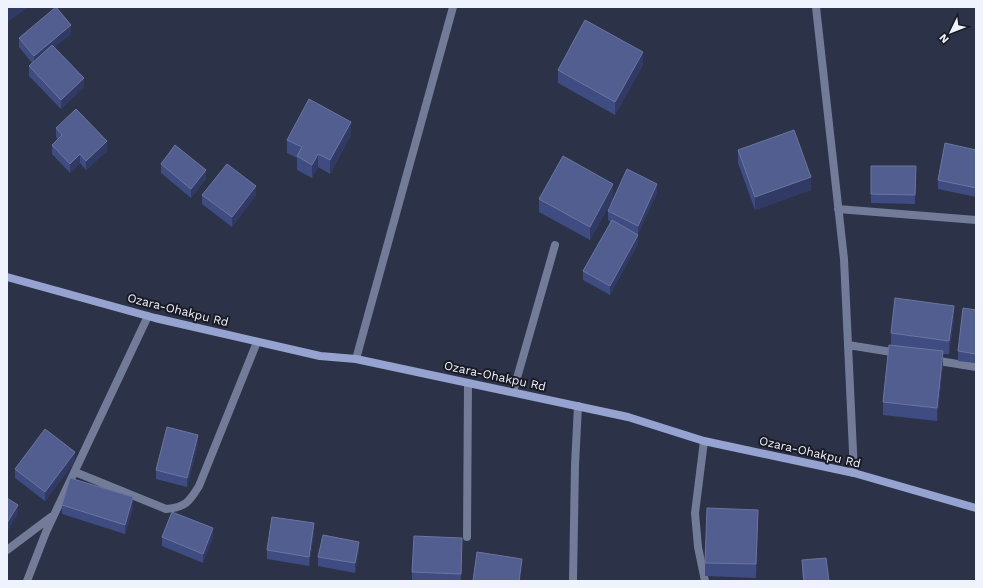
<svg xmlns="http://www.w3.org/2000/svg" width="983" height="588" font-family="'Work Sans',sans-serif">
<rect width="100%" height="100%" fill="#2c3247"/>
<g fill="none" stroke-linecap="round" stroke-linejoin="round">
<path stroke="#727b97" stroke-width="8" d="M467,537L468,383"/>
<path stroke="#727b97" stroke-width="8" d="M816,7L844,259L854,473
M838,209L976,220
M848,345L898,353
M356,359L453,7
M933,360L976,367
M513,392L555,245
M704,441L695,513L698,547L705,581
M75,472L166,509C186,507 189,502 199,486L257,342
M7,550L51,517
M27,581L46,532L148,316
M573,581L575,465L578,406"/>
<path stroke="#96a3d0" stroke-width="8" d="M7,277L155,318L320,356L356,359L628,417L704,441L854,473L976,508"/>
</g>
<path fill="#3f4c81" d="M71,34L54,47L84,87L61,109L29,76V66L32,63L19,47V38Z
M643,65L615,115L558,83V70Z
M56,128L107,151L86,170L80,163L70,173L52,154V145L58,140L56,137Z
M351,135L330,174L318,167L312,178L297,170V158L287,153V140Z
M738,150L811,190L755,210L738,163Z
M976,150V197L938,189V180Z
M161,164L206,179L191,198L161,173Z
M871,166H916L915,204L871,203Z
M657,193L638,234V244L610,295L583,280V271L611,222L608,220V211Z
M202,195H256L232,227L202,204Z
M613,198L590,240L539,212V199Z
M976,310V363L958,361V351Z
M954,319L949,354H943V364L937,421L883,415V402L891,345V333Z
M198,444L187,487L156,479V470Z
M75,461L45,501L15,478V469Z
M62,505L133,507L125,534L62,514Z
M758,523L756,578L705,576V563Z
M314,533L309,566L267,559V550Z
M162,537H213L203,563L162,546Z
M462,547L461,581H412V572Z
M359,551L355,573L318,566V557Z
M802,560L829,581H803L802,569Z"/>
<path fill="#303a64" d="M10,7H28L7,23V9Z
M71,25V34L34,65V56Z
M643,52V65L615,115V102Z
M84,78V87L61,109V100Z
M351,122V135L330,174V160Z
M107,141V151L86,170V161Z
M80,154V163L70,173V164Z
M318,154V167L312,178V165Z
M206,170V179L191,198V189Z
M811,177V190L755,210V197Z
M613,184V198L590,240V227Z
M657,184V193L638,235V226Z
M256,186V195L232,227V217Z
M638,235V244L610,295V286Z
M954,306V319L949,354V341Z
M943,351V364L937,421V408Z
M198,435V444L187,487V478Z
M75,452V461L45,501V492Z
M133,497V507L125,534V525Z
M18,505V514L7,532V523Z
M758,510V523L756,578V564Z
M314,523V533L309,566V557Z
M213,528V537L203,563V554Z
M359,542V551L355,573V563Z
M522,559V568L520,581H519Z"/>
<path fill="#525e8f" stroke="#6b75a0" d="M56,7L71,25L34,56L19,38Z
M585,20L643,52L615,102L558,70Z
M52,45L84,78L61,100L29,66Z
M309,99L351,122L330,160L318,154L312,165L297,156L302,147L287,140Z
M76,109L107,141L86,161L80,154L70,164L52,145L62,135L56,128Z
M794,130L811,177L755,197L738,150Z
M945,143L976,150V188L938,180Z
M175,145L206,170L191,189L161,164Z
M563,156L613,184L590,227L539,199Z
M227,164L256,186L232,217L202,195Z
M871,166H916L915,195L871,194Z
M627,169L657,184L638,226L608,211Z
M612,220L638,235L610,286L583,271Z
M895,298L954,306L949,341L891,333Z
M963,308L976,310V354L958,351Z
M889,345L943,351L937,408L883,402Z
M167,427L198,435L187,478L156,470Z
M45,429L75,452L45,492L15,469Z
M70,478L133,497L125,525L62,505Z
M7,498L18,505L7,523Z
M707,508L758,510L756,564L705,563Z
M172,512L213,528L203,554L162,537Z
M272,517L314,523L309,557L267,550Z
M323,535L359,542L355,563L318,557Z
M414,536L462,538L461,574L412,572Z
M477,552L522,559L519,581H473Z
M826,558L829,581H804L802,560Z"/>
<g text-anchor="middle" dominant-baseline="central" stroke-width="4" stroke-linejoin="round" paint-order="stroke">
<g font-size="12" fill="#eff3fe" stroke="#181a24">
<text transform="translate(178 310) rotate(14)">Ozara-Ohakpu Rd</text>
<text transform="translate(495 376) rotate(12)">Ozara-Ohakpu Rd</text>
<text transform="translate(810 452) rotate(13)">Ozara-Ohakpu Rd</text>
</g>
</g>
<rect width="983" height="588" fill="none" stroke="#eff3fe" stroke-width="16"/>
<g transform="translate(951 32) rotate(227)" stroke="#181a24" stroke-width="3" paint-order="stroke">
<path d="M0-3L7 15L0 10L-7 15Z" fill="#eff3fe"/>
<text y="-6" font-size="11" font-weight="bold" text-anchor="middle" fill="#eff3fe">N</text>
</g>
</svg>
